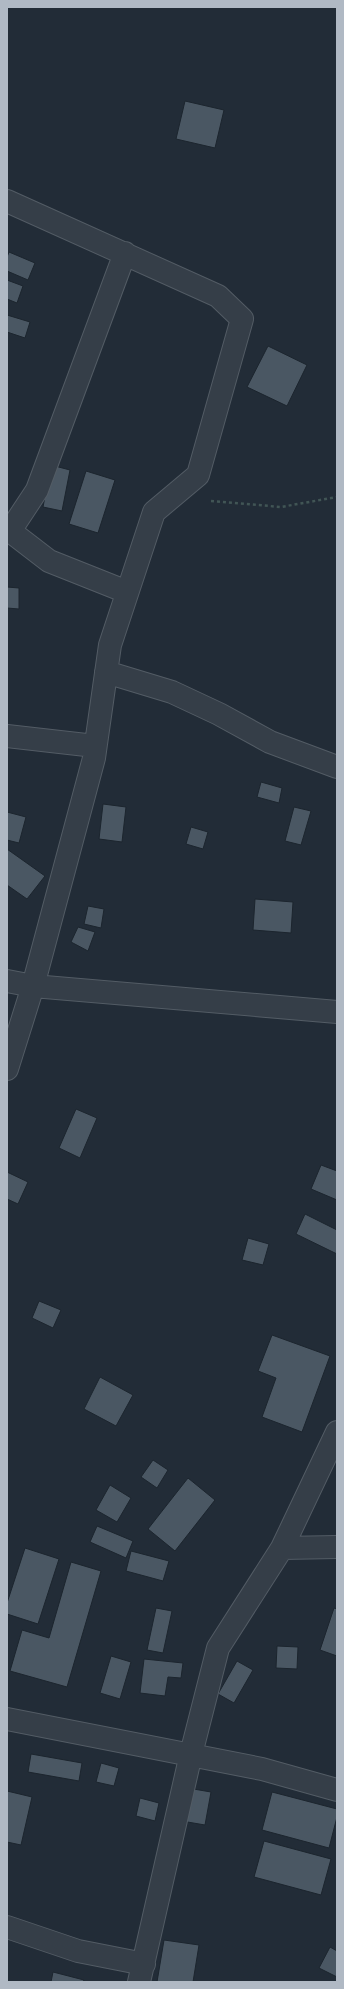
<svg xmlns="http://www.w3.org/2000/svg" width="344" height="1989" font-family="Montserrat,sans-serif">
<rect width="100%" height="100%" fill="#222c37"/>
<path fill="#4a5763" stroke="#1c252e" d="M185,101L224,110L215,148L176,139Z
M9,252L35,263L28,280L7,271V257Z
M7,280L23,286L17,303L7,299Z
M7,315L30,322L25,338L7,332Z
M268,346L307,365L287,406L247,387Z
M51,465L70,470L62,511L43,507Z
M86,471L115,480L98,533L69,524Z
M7,587L19,588V609L7,608Z
M261,782L282,788L279,803L257,797Z
M103,804L126,807L122,842L99,839Z
M294,807L311,811L301,845L285,841Z
M7,812L26,817L19,843L7,840Z
M191,827L208,832L203,849L186,844Z
M7,849L45,876L27,899L7,885Z
M255,899L293,902L291,933L253,930Z
M88,906L104,909L101,928L84,924Z
M78,927L95,932L88,951L71,942Z
M76,1109L97,1118L80,1158L59,1148Z
M321,1165L337,1171V1200L311,1189Z
M7,1172L28,1182L18,1204L7,1199Z
M305,1214L337,1230V1254L296,1234Z
M248,1238L269,1244L263,1265L242,1260Z
M39,1301L61,1310L53,1328L32,1318Z
M272,1335L330,1356L302,1432L262,1417L276,1378L258,1371Z
M100,1377L133,1395L116,1426L84,1409Z
M153,1460L168,1470L157,1488L141,1477Z
M188,1478L215,1500L175,1551L148,1529Z
M110,1485L131,1498L117,1522L96,1510Z
M97,1526L133,1541L126,1558L90,1542Z
M25,1548L59,1559L38,1624L7,1614V1603Z
M131,1551L169,1561L163,1581L126,1571Z
M71,1562L101,1571L67,1687L10,1671L22,1630L49,1638Z
M156,1608L172,1611L163,1653L147,1650Z
M334,1608L337,1609V1656L320,1650Z
M277,1646L298,1647L297,1669L276,1668Z
M111,1656L131,1662L120,1699L100,1693Z
M144,1659L183,1663L181,1678L168,1677L165,1696L140,1693Z
M237,1661L253,1670L234,1703L218,1694Z
M31,1754L82,1763L79,1781L28,1772Z
M101,1763L119,1768L114,1786L96,1782Z
M176,1786L211,1792L205,1825L170,1819Z
M7,1791L32,1797L21,1845L7,1842Z
M272,1792L337,1809V1817L329,1848L262,1830Z
M140,1798L159,1803L155,1821L136,1816Z
M264,1841L331,1859L321,1895L254,1877Z
M164,1940L199,1945L193,1982H157Z
M330,1947L337,1951V1977L319,1968Z
M53,1972L84,1980L83,1982H51Z"/>
<g fill="none" stroke-linecap="round" stroke-linejoin="round">
<defs>
<path id="minor" d="M7,201L218,296L242,319L198,475L154,512L110,645L94,758L33,986L7,1069
M125,253L37,490L10,531L49,561L127,592
M106,672L172,692L219,714L270,742L337,767
M7,736L95,746
M7,981L33,986L337,1012
M282,1548L337,1432
M7,1719L262,1769L337,1790
M7,1927L78,1951L144,1964
M139,1982L191,1754L218,1648L282,1548L337,1547"/>
</defs>
<use href="#minor" stroke="#535c65" stroke-width="24"/>
<path stroke="#415555" stroke-width="2.5" stroke-dasharray="3 3" stroke-linecap="butt" d="M211,501L281,507L337,497"/>
<use href="#minor" stroke="#353e48" stroke-width="22"/>
</g>
<rect width="344" height="1989" fill="none" stroke="#b0b9c4" stroke-width="16"/>
</svg>
